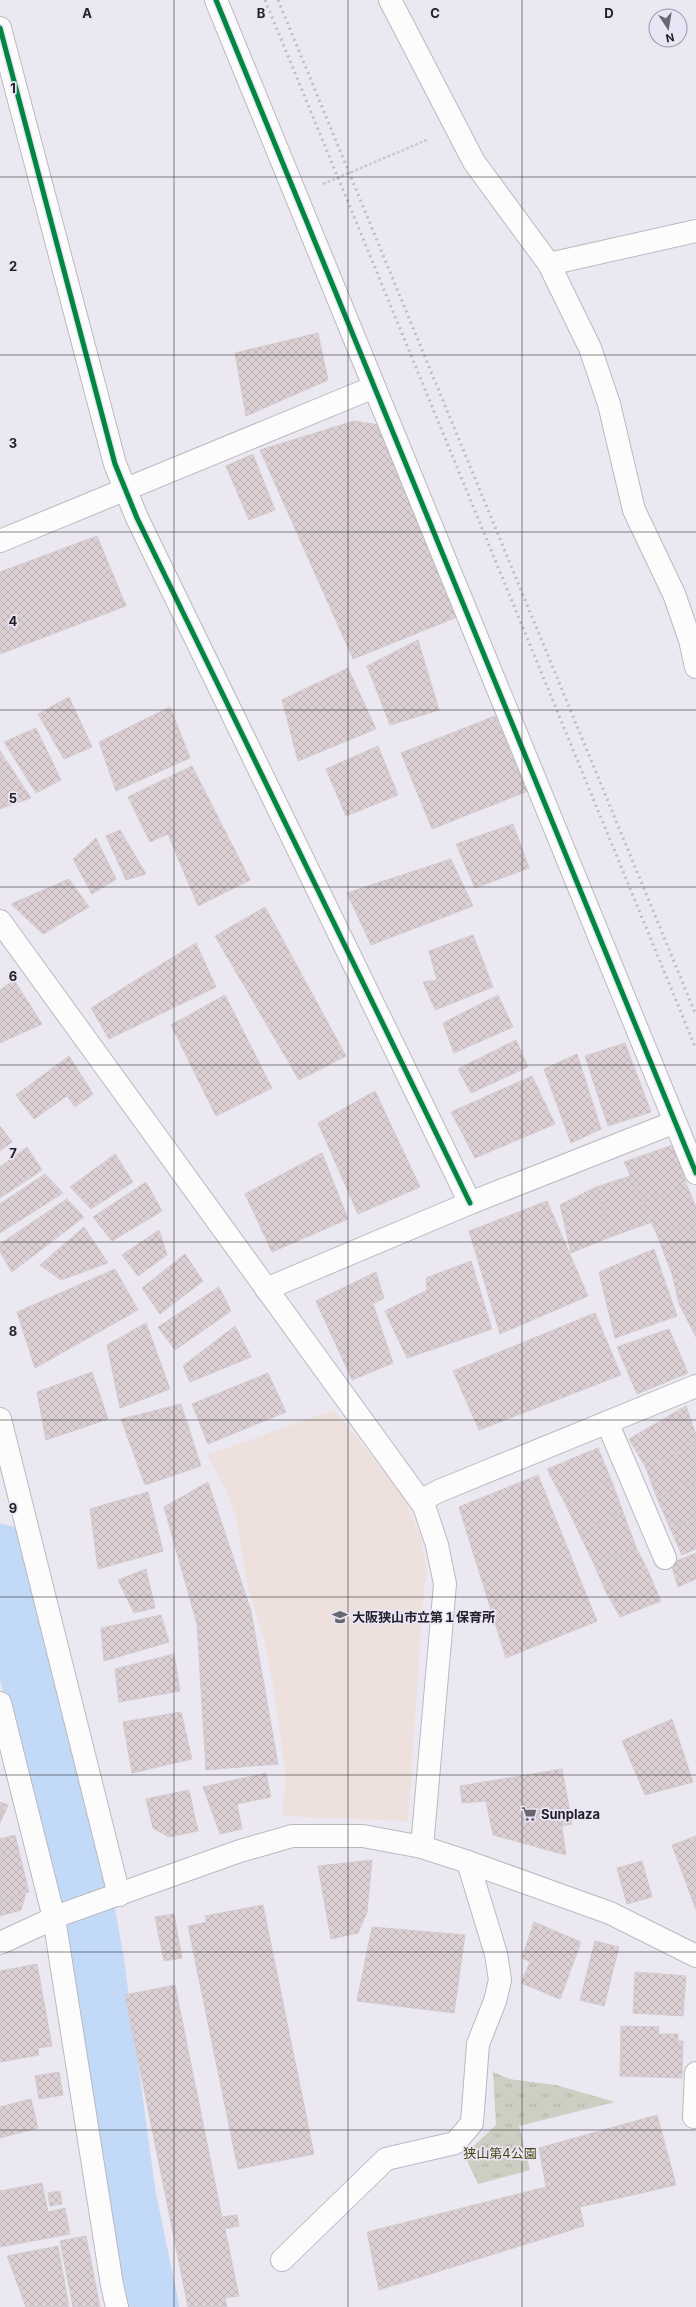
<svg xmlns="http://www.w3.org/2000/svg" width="696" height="2307" font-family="Inter,'Noto Sans JP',sans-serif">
<defs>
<pattern id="park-tufts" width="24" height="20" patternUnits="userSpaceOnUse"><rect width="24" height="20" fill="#cecfc2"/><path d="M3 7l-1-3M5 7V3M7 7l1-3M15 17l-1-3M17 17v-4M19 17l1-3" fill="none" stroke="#b1b1a7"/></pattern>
<pattern id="building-cross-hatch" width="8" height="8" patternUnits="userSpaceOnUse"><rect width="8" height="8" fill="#dcd0d4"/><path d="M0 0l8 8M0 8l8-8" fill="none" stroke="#bcb2b6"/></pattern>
</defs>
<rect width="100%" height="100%" fill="#ebe8f2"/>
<path fill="#ede0dd" d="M334,1410L402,1493L420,1535L427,1570L423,1598L408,1821L282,1816L286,1775L274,1690L265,1643L247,1583L236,1517L226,1490L207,1455Z"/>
<path fill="url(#park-tufts)" d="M493,2072L509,2079L556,2085L615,2102L519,2126L530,2170L478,2184L464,2155L496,2125Z"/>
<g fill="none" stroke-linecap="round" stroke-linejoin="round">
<path stroke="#c2d9f8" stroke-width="62" d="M0,1555L67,1816L93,1962L125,2197L148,2307"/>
</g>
<path fill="url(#building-cross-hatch)" stroke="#d2ccd0" d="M318,333L328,380L246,416L235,353Z
M354,421L379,425L457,617L353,659L260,450Z
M253,454L275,510L249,520L226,466Z
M97,536L126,606L0,654V572Z
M418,640L439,710L390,725L367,666Z
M348,668L376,729L298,761L282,700Z
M69,697L92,747L64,759L38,714Z
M170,707L190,758L116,791L99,742Z
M495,716L528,791L432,829L401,753Z
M36,728L61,780L36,793L4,742Z
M378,746L398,795L346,816L326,769Z
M0,751L31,798L0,809Z
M192,766L250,880L198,906L168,834L150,842L128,797Z
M513,824L529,868L475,888L456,844Z
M120,830L146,874L126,880L106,836Z
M96,838L116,879L92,894L73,859Z
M451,859L473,906L371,945L347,893Z
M69,879L89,907L43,934L11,904Z
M265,907L346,1056L299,1080L215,936Z
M473,935L493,987L435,1010L423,982L437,980L429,951Z
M196,943L216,987L109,1039L91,1008Z
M14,980L42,1024L0,1043V990Z
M225,995L272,1088L216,1116L171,1025Z
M498,995L513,1027L454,1053L443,1023Z
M516,1040L528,1067L471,1093L458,1069Z
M625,1043L651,1112L608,1126L585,1056Z
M577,1054L601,1129L571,1143L544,1069Z
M69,1056L93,1094L75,1107L67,1096L34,1119L16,1095Z
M532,1076L555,1124L475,1158L451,1112Z
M375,1091L420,1187L358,1214L318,1123Z
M0,1126L12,1142L0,1151Z
M673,1145L687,1186L642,1201L624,1162Z
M27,1147L42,1170L0,1198V1167Z
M322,1153L348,1219L272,1252L245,1194Z
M115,1154L133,1182L91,1209L70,1187Z
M45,1174L63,1193L0,1233V1204Z
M630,1176L652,1222L613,1236L596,1187Z
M146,1182L162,1211L112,1241L93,1217Z
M687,1186L696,1207V1223L657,1235L642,1201Z
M596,1187L613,1236L571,1253L560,1205Z
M67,1199L84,1217L12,1272L0,1252V1244Z
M547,1201L588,1296L500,1334L469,1231Z
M696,1223V1265L672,1274L657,1235Z
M84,1227L108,1263L61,1280L40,1265Z
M159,1230L167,1255L138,1276L122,1255Z
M654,1249L677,1316L615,1338L599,1272Z
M185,1254L203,1281L160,1314L142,1288Z
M471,1261L492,1329L407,1358L385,1311L427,1290L426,1278Z
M696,1265V1298L679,1304L672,1274Z
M115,1269L138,1310L35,1368L17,1312Z
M376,1272L384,1298L373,1304L393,1363L352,1380L316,1301Z
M219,1287L231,1311L175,1350L158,1327Z
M696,1298V1337L679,1304Z
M595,1313L621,1375L479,1430L453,1371Z
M146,1323L170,1389L120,1408L107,1345Z
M235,1326L251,1357L190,1382L183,1366Z
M669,1329L688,1373L637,1394L617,1347Z
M92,1372L108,1419L46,1440L37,1392Z
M268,1373L286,1412L208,1444L192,1404Z
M181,1404L201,1466L145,1485L121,1419Z
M686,1406L696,1435V1442L646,1468L629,1439Z
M696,1442V1480L657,1498L646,1468Z
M598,1448L612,1482L565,1503L547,1469Z
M538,1475L597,1621L506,1658L459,1507Z
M696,1480V1517L670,1528L657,1498Z
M208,1482L251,1611L278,1764L206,1770L197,1624L164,1507Z
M612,1482L623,1512L579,1533L565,1503Z
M148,1492L163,1551L98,1569L90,1509Z
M623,1512L636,1547L594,1564L579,1533Z
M696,1517V1549L682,1555L670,1528Z
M636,1547L648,1571L605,1590L594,1564Z
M696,1553V1579L678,1587L671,1563Z
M146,1569L155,1608L134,1613L118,1580Z
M648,1571L661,1601L620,1617L605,1590Z
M161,1615L169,1642L104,1661L101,1628Z
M174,1654L180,1691L119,1702L115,1669Z
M181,1712L192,1759L132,1773L123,1722Z
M672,1719L693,1782L645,1795L622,1741Z
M562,1769L572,1824L562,1826L566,1855L493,1835L486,1801L462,1803L460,1786Z
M266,1773L271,1797L237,1804L242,1829L220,1834L203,1787Z
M189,1790L198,1831L169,1837L153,1828L146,1799Z
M0,1802L8,1805L0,1823Z
M15,1835L19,1852L0,1856V1839Z
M696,1836V1910L672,1845Z
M19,1852L29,1892L0,1900V1856Z
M372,1860L367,1912L358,1933L331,1939L318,1866Z
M642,1861L652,1897L627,1904L617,1868Z
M26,1893L21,1910L0,1916V1900Z
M263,1905L314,2154L238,2169L188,1926L207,1922L205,1916Z
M174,1914L182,1958L164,1961L155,1917Z
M534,1922L581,1942L560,1999L521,1983L530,1962L522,1958Z
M372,1927L465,1935L454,2013L357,2001Z
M595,1941L619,1947L604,2006L580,2000Z
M37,1964L52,2046L38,2048L39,2055L0,2062V1971Z
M635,1972L686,1976L683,2016L633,2013Z
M175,1985L222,2217L237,2215L239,2226L225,2229L239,2296L225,2298L227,2307H188L125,1995Z
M621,2026L659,2027L658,2034H678V2041H683L682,2078L620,2076Z
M59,2072L63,2095L39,2099L35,2076Z
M31,2099L38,2128L0,2138V2107Z
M657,2115L676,2185L580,2207L584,2226L379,2290L367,2232L546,2187L539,2148Z
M42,2183L48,2212L65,2208L70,2234L0,2247V2191Z
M60,2191L62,2204L50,2206L48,2193Z
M86,2236L100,2307H73L60,2241Z
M58,2246L69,2307H26L7,2256Z"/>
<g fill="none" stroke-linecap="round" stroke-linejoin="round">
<defs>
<path id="minor" d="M216,0L696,1173
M390,0L474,162L549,264L590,348L609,404L634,510L674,594L690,640L696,667
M0,28L115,464L137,518L470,1203
M549,264L696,231
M0,541L374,387
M0,921L424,1506L437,1545L445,1584L422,1847
M266,1289L470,1203L675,1122
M0,1419L119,1895
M607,1422L665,1558
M420,1501L439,1491L696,1386
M0,1703L54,1918L112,2285L117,2307
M0,1943L63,1914L240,1851L292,1836H363L422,1847L468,1862L610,1913L696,1956
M694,2117L696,2073
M282,2260L386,2159L455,2143L472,2123L478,2044L495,2001L500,1980L496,1954L468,1862"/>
</defs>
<use href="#minor" stroke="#bbb9c0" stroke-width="24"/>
<path stroke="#cacacd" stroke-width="2.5" stroke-dasharray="3 2" stroke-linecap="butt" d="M323,184L429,139"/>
<use href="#minor" stroke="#fcfcfd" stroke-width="22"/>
<path stroke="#bdbdbf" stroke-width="3" stroke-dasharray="2 4" stroke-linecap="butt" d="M265,0L696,1049
M278,0L696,1015"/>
<defs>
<path id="cycleway" d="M216,0L696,1173
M0,28L115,464L137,518L470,1203"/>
</defs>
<use href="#cycleway" stroke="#e9e4f6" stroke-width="8"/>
<use href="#cycleway" stroke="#00873e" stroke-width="5"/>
</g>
<path fill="none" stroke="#232127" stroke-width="1" stroke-opacity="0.55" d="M174,0V2307M348,0V2307M522,0V2307M0,177H696M0,355H696M0,532H696M0,710H696M0,887H696M0,1065H696M0,1242H696M0,1420H696M0,1597H696M0,1775H696M0,1952H696M0,2130H696"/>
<defs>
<symbol id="school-bare" viewBox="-9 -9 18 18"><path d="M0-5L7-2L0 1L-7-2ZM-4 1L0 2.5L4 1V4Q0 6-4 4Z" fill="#69676e" stroke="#e9e4f6" stroke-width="2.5" paint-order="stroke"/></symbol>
<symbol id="supermarket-bare" viewBox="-9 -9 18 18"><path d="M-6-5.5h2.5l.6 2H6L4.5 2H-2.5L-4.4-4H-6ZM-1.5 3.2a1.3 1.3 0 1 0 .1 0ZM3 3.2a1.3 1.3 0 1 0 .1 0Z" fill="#69676e" stroke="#e9e4f6" stroke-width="2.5" paint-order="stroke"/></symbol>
</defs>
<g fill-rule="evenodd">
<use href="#school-bare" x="329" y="1606" width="22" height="22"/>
<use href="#supermarket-bare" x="518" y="1803" width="22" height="22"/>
</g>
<g text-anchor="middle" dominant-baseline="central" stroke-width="3.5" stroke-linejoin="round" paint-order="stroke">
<g font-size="13" font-weight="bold" fill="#232127" stroke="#e9e4f6" text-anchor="start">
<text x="352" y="1617">大阪狭山市立第１保育所</text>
<text x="541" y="1814">Sunplaza</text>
</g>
<g font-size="13" fill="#484a10" stroke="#e9e4f6">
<text x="500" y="2153">狭山第4公園</text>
</g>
</g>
<g font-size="13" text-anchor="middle" font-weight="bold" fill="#232127" stroke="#e9e4f6" stroke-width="3.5" stroke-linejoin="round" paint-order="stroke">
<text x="87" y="18">A</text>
<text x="261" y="18">B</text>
<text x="435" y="18">C</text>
<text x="609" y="18">D</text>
<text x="13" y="93">1</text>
<text x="13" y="271">2</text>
<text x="13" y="448">3</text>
<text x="13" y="626">4</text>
<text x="13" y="803">5</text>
<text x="13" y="981">6</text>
<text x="13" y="1158">7</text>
<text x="13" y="1336">8</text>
<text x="13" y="1513">9</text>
</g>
<g transform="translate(668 28) rotate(168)"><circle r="19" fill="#e9e4f6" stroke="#9a96a3"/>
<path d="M0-3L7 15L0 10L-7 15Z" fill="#69676e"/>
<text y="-6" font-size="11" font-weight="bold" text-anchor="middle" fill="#232127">N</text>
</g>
</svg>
